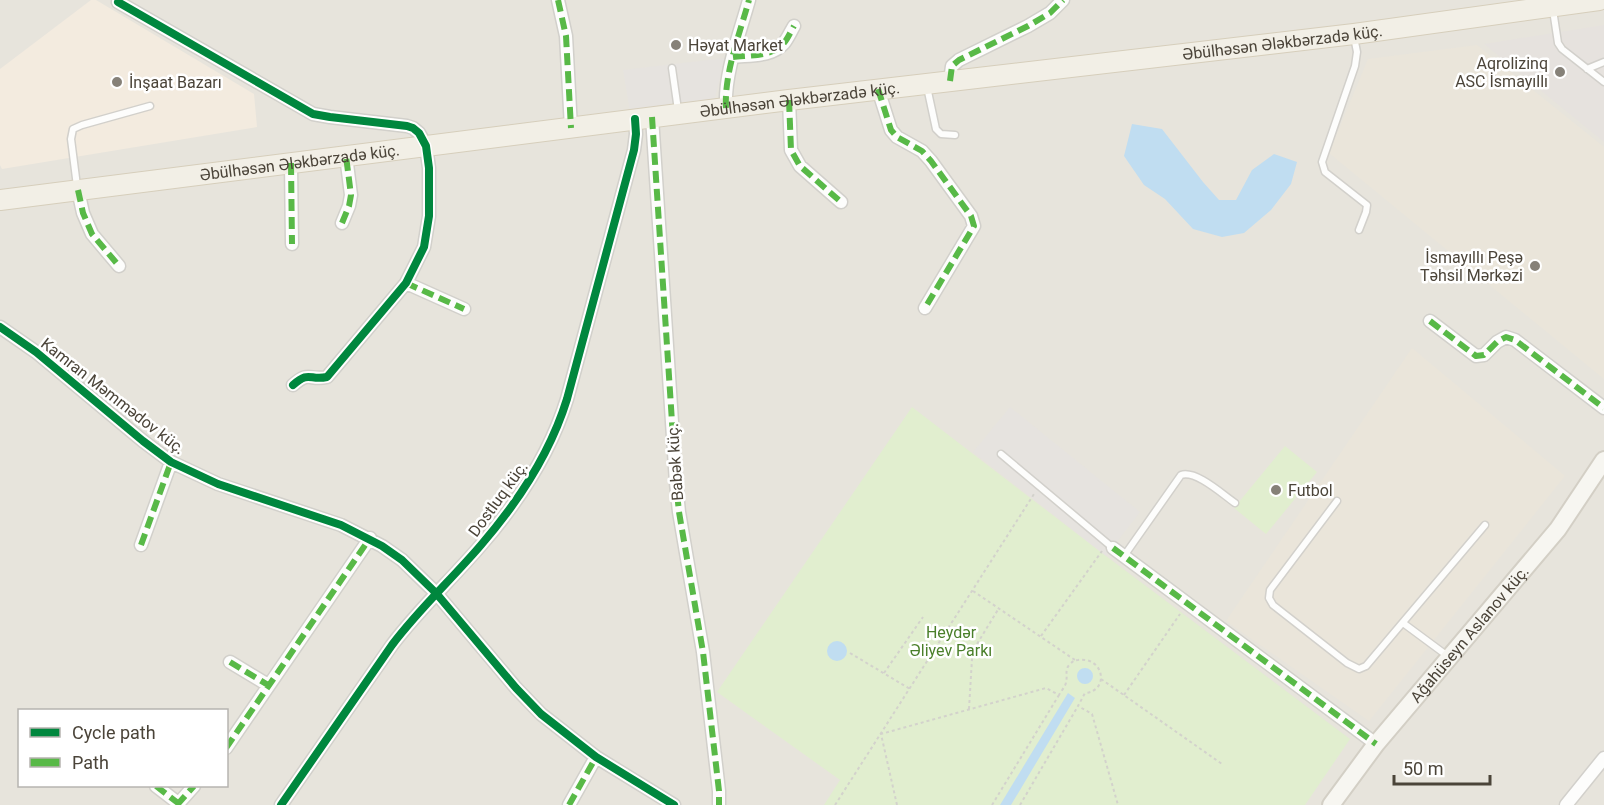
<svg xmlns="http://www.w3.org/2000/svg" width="1604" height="805" font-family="Roboto,sans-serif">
<rect width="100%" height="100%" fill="#f4f2ee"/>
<path fill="#e7e4dc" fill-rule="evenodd" d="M0,0H1604V805H0ZM20,710H226V786H20Z"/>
<path fill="#f3ebdf" d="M91,0H96L254,94L257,127L2,169L0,165V69Z"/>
<path fill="#e6e2de" d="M1604,25V142L1484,44Z"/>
<path fill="#eae5da" d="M1477,45L1604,147V379L1329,153L1368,59Z
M1412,348L1565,476L1369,721L1226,621Z"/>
<path fill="#e1eecf" d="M912,407L1106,556L1350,739L1305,805H824L840,780L717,692Z
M1285,446L1317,472L1266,534L1234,508Z"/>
<path fill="#e6e3df" d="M725,58L714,102L630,112L623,70Z
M1010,407L1140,512L1106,556L973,452Z"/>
<path fill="#c0ddf1" d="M1132,124L1162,129L1203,182L1219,200H1236L1252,170L1274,154L1297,162L1291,184L1271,210L1244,233L1222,237L1193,229L1165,199L1144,185L1124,156Z
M827 651a10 10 0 1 1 20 0a10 10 0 1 1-20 0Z
M1077 676a8 8 0 1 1 16 0a8 8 0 1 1-16 0Z
M1068,693L1075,698L1011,805H1000Z"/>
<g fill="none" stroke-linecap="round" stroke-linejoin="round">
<defs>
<path id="lane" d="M1553,10L1558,43L1562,49L1604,82
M1354,37L1357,52L1355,66L1322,162L1325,172L1367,205L1366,212L1359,230
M672,68L678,110
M1587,69L1604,62
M927,87L936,129L941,134L955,135
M77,186L71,139L73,129L82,125L150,106
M1001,454L1113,548
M1337,501L1270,590L1269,598L1273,605L1347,663L1359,669L1366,666L1485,525
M1124,556L1181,475C1196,470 1222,494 1235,503
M1403,623L1449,657"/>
<path id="street" d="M558,0L566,36L571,128
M118,2L313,114L330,117L407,126L413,128L419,133L426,146L429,168V216L424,247L406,283L327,377C309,381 310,370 293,385
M733,57C750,55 772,57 784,43C788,38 791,31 794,26
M950,81L952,66L959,60L1028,26L1050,13L1063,0
M878,89L891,130L897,137L922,151L931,161L971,216L974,226L925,308
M789,100L791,150L800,166L841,202
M726,108C724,73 740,33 749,0
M652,117L676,483L679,512L703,652L719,791V805
M291,163L292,244
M78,190L83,213L92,234L119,266
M342,223L349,206L351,195L346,156
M406,283L464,309
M1430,321L1476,356L1484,355L1497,342L1506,337L1515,340L1604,408
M0,327L36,352L143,441L171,462L218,484L341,525L382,546L402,560L436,593L516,688L541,714L596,757L674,805
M141,545L171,462
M1113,548L1376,744
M230,662L268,685
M226,748L370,538
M156,786L178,803
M177,805L194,786
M281,805L392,645C419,609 452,579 481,545C519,501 550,454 567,399L634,150L636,134L635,119
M569,805L596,757
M1566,805L1604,758"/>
<g id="secondary">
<path id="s1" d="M1331,805L1376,744L1558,529L1604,460"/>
</g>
<g id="primary">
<path id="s2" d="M0,200L789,100L1354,34L1599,0"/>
</g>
</defs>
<use href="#lane" stroke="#d2d0cb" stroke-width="9"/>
<use href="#street" stroke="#d2d0cb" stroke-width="15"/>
<use href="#secondary" stroke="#d3cfc5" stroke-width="20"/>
<use href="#primary" stroke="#d6cebb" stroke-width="22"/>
<path stroke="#d3d2cc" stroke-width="2" stroke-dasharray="3 3" stroke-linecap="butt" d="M973,591L1075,660
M1041,636L1102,551
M850,653L910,689
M884,673L923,617
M1101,679L1222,764
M1124,695L1180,614
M969,709L972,659L977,644L999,608
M835,805L1034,494
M897,805L881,734L1046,688L1059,695C1061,691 1066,686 1066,682C1068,675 1064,670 1070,664C1073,661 1075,660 1078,660C1104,656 1110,691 1085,693L1078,706L1092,714L1118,805
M992,805L1059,695
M1020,805L1078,706"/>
<use href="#lane" stroke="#fdfdfc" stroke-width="6"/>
<use href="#street" stroke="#fdfdfc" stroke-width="12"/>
<use href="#secondary" stroke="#f7f6f1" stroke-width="16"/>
<use href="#primary" stroke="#f2efe6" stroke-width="20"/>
<path stroke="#58b947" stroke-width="6" stroke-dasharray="12 6" stroke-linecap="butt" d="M558,0L566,36L571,128
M733,57C750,55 772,57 784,43C788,38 791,31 794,26
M950,81L952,66L959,60L1028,26L1050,13L1063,0
M878,89L891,130L897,137L922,151L931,161L971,216L974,226L925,308
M789,100L791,150L800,166L841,202
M726,108C724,73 740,33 749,0
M652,117L676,483L679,512L703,652L719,791V805
M291,163L292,244
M78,190L83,213L92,234L119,266
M342,223L349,206L351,195L346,156
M406,283L464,309
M1430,321L1476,356L1484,355L1497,342L1506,337L1515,340L1604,408
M141,545L171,462
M1113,548L1376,744
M230,662L268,685
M226,748L370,538
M156,786L178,803
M177,805L194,786
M569,805L596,757"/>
<defs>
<path id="cycleway" d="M118,2L313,114L330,117L407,126L413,128L419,133L426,146L429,168V216L424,247L406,283L327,377C309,381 310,370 293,385
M0,327L36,352L143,441L171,462L218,484L341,525L382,546L402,560L436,593L516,688L541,714L596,757L674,805
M281,805L392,645C419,609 452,579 481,545C519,501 550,454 567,399L634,150L636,134L635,119"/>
</defs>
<use href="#cycleway" stroke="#fff" stroke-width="11"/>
<use href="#cycleway" stroke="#00873e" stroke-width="8"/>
</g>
<g fill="#868178" stroke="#fff" stroke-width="2">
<circle cx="676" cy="45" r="6"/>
<circle cx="1560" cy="72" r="6"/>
<circle cx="117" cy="82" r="6"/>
<circle cx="1535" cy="266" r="6"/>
<circle cx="1276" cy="490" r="6"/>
</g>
<g text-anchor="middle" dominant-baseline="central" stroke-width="5" stroke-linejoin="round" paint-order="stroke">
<g font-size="16" fill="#4b4439" stroke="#fff">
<text stroke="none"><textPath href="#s2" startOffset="1292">Əbülhəsən Ələkbərzadə küç.</textPath></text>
<text stroke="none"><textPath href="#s2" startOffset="806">Əbülhəsən Ələkbərzadə küç.</textPath></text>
<text stroke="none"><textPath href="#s2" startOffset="302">Əbülhəsən Ələkbərzadə küç.</textPath></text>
<text transform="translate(113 396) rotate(38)">Kamran Məmmədov küç.</text>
<text transform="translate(675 462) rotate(-94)">Babək küç.</text>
<text transform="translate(498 499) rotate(-54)">Dostluq küç.</text>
<text stroke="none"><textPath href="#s1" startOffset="220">Ağahüseyn Aslanov küç.</textPath></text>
</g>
<g font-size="16" fill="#4b4439" stroke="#fff" text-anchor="start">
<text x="688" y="45">Həyat Market</text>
<text x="1548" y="63" text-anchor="end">Aqrolizinq<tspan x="1548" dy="18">ASC İsmayıllı</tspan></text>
<text x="129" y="82">İnşaat Bazarı</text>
<text x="1523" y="257" text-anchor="end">İsmayıllı Peşə<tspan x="1523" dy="18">Təhsil Mərkəzi</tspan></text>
<text x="1288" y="490">Futbol</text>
</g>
<g font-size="16" fill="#4a7f2a" stroke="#fff">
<text x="951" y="632">Heydər<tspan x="951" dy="18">Əliyev Parkı</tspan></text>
</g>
</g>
<rect x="18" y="709" width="210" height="78" fill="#ffffff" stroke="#b7b4b0" stroke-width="1.5"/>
<rect x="30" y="728" width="30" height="9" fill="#00873e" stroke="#b7b4b0" stroke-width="1.5"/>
<text x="72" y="739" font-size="18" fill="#4b4439">Cycle path</text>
<rect x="30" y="758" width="30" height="9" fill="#58b947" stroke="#b7b4b0" stroke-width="1.5"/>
<text x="72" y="769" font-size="18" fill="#4b4439">Path</text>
<path d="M1394 775v9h96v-9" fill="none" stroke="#4b4439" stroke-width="3"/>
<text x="1403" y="775" font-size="18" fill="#4b4439" stroke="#ffffff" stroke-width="4.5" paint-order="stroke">50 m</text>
</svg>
